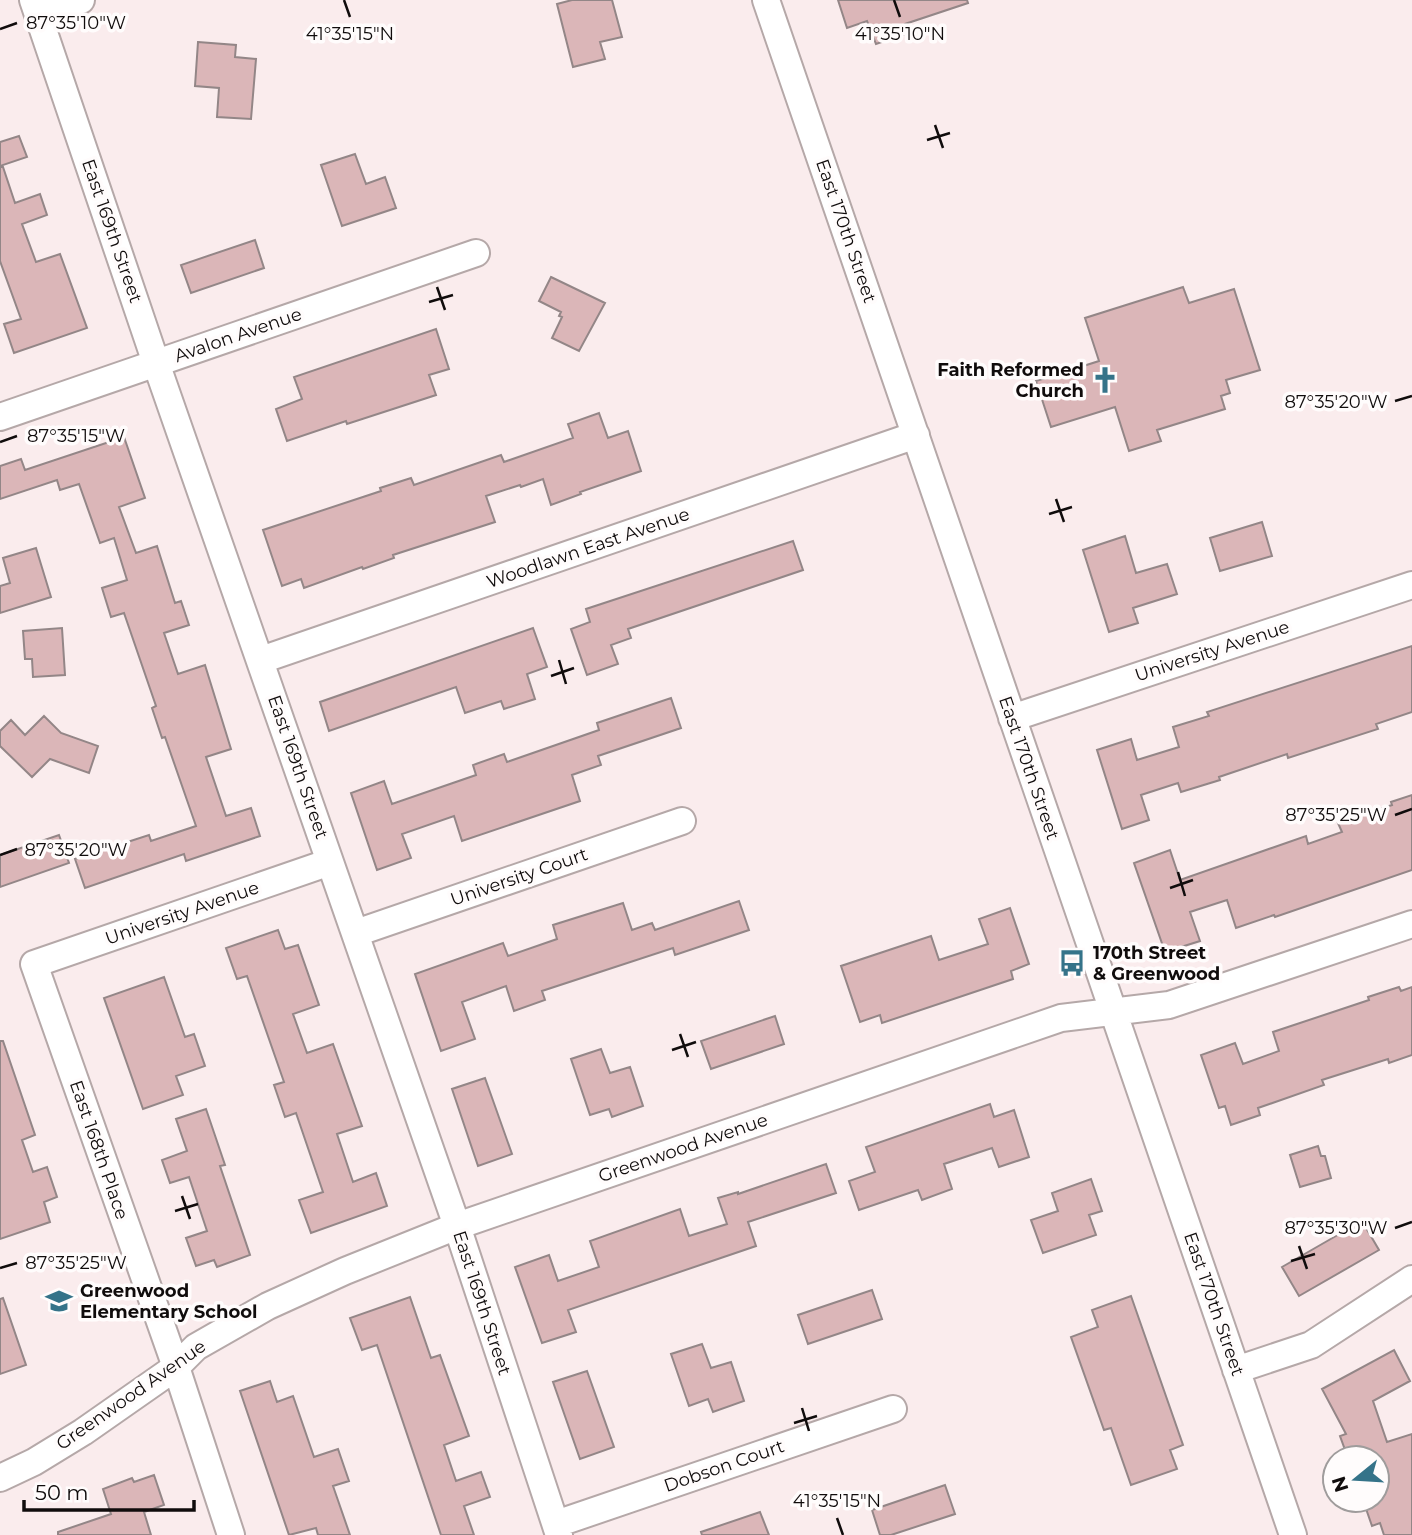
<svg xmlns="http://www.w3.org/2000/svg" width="1412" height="1535" font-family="Montserrat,sans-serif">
<rect width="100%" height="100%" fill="#faeced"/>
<path fill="#dbb6b8" stroke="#938687" stroke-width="2" d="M572,0H612L622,37L600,42L605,59L573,67L557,4Z
M838,0H967L968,3L905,24L908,33L876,44L867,21L847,28Z
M198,42L236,45L235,57L256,59L251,119L217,117L219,88L195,86Z
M19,136L27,157L0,166V142Z
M355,154L366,184L385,177L396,208L342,226L321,165Z
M0,167H3L15,203L40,194L47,215L22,224L36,262L60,254L87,328L14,353L4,324L21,319L0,261Z
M255,240L264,268L191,293L181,265Z
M551,277L605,303L579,351L552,338L562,317L559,316L561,312L539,301Z
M1183,287L1189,303L1234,289L1260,370L1226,380L1230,393L1221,396L1225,409L1157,430L1161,441L1129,451L1115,407L1051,427L1036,381L1099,361L1085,318Z
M436,329L449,369L429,375L436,395L347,424L346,421L287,441L276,409L302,399L294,377Z
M599,413L608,438L628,431L641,471L580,492L581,494L551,505L543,479L521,487L520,485L486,496L495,522L393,555L394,558L363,569L362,567L304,588L301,579L282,586L263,530L381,491L380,488L411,478L414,485L501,455L504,462L573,438L568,424Z
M124,437L145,498L119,507L136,553L157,546L175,603L181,601L189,625L164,633L178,674L205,665L231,749L206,757L226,816L251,808L260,836L186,861L184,854L85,888L75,859L149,835L151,841L196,826L165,737L162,738L152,708L156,706L124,613L111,617L102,588L127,580L114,538L100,543L79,484L60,490L57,480L0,499V466L21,459L25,470Z
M1262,522L1272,556L1220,571L1210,538Z
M1125,536L1136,573L1167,564L1177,594L1133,608L1138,623L1109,632L1083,550Z
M793,541L803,570L628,629L631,638L611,645L618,664L587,675L571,629L590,622L586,609Z
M36,548L51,597L0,613V586L10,583L3,558Z
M62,628L65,675L33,677L32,659H25L23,631Z
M533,628L547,667L527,674L535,699L504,709L501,701L465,713L456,687L329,731L320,702Z
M1412,646V712L1376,724L1378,729L1288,758L1287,754L1219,777L1220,780L1181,792L1178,783L1141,795L1149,820L1122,829L1097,750L1131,739L1137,760L1179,747L1173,727L1209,716L1207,712Z
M671,698L681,728L598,756L601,765L572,775L580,801L462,841L454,816L402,834L411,858L377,870L351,793L384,781L392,804L476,775L473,765L504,754L507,762L599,730L597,723Z
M44,716L61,733L98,746L89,773L50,759L32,777L0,746V731L11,720L25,735Z
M1412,795V870L1275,917L1274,915L1236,928L1227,900L1190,912L1200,941L1165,952L1134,863L1170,850L1180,880L1306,836L1308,844L1342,832L1338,823L1392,805L1391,802Z
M59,835L69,863L0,887V855Z
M739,901L749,930L675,955L673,948L542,991L545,1000L514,1011L506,986L462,1002L475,1039L441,1051L415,974L503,943L508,956L557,939L553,925L623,903L632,930L652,923L655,930Z
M1010,908L1029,964L1011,971L1013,979L882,1023L880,1015L860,1022L841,966L931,936L939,960L988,944L979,919Z
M278,930L285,949L298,945L319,1005L293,1014L307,1053L333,1044L362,1126L337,1134L353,1182L376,1173L387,1206L311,1233L299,1200L323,1192L296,1113L285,1117L274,1085L284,1082L247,976L237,979L226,948Z
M164,977L185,1037L194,1034L205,1066L176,1076L183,1095L143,1109L104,998Z
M1399,987L1401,991L1412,987V1055L1389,1063L1388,1059L1322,1080L1324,1085L1258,1108L1260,1115L1231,1125L1225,1106L1219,1108L1201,1055L1235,1043L1243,1064L1279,1051L1273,1032L1369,1000L1368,997Z
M775,1016L784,1044L711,1069L701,1041Z
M0,1041H3L35,1135L22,1140L33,1172L47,1167L57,1197L44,1202L50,1222L0,1239Z
M601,1049L610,1073L630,1067L643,1106L612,1117L609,1109L590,1115L571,1059Z
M485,1078L512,1154L478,1166L452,1089Z
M990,1104L994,1117L1014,1110L1029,1157L999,1167L992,1148L944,1164L952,1189L922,1200L918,1190L859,1210L849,1181L875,1172L866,1147Z
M206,1109L225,1165L220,1166L250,1255L217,1267L214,1260L196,1266L186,1238L207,1231L189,1177L170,1183L162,1160L187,1151L176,1119Z
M1318,1146L1321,1156H1325L1331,1178L1300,1187L1290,1155Z
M826,1164L836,1193L748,1222L756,1246L568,1310L576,1332L542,1343L515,1267L549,1255L558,1281L599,1267L590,1241L680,1209L689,1236L727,1224L718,1198L738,1192V1194Z
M1091,1179L1102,1211L1089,1215L1096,1235L1043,1253L1031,1220L1058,1211L1052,1193Z
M1362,1221L1379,1250L1299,1296L1282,1267Z
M872,1290L882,1319L808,1344L798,1315Z
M1131,1296L1183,1445L1170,1450L1177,1469L1131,1485L1111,1428L1104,1430L1071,1337L1098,1327L1092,1310Z
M410,1297L431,1358L440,1355L469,1436L444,1445L456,1481L481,1472L490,1497L464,1506L474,1535H441L377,1345L362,1350L350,1318Z
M3,1298L26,1365L0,1374V1299Z
M702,1344L711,1368L731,1362L744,1401L713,1412L708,1399L689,1406L671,1354Z
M1394,1350L1410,1381L1373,1401L1387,1442L1412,1434V1535H1384L1380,1523L1372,1526L1363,1500H1377V1458H1348L1340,1436L1346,1434L1322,1389Z
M587,1371L614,1447L580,1459L553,1382Z
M270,1381L277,1402L293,1396L314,1457L338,1449L349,1481L333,1486L350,1535H318L316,1528L289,1535L240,1391Z
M154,1475L164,1505L144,1512L151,1535H58V1532L111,1514L103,1489L132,1478L134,1482Z
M945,1485L955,1514L891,1535H880L872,1510Z
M760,1512L769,1535H702L701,1532Z"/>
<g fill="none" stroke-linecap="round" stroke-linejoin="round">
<defs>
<path id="minor" d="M33,0L156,363L457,1226L559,1535
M766,0L1293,1535
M38,13L81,0
M0,417L476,253
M261,660L916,435
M1012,718L1412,585
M356,933L682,821
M1236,1370L1311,1345L1412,1279
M0,1478L34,1462L83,1432L176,1367L196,1347L268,1306L345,1271L457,1226L1061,1018L1169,1005L1412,924
M556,1524L893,1409
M231,1535L176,1367L34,964L330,862"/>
</defs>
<use href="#minor" stroke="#b5a8a8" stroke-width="30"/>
<use href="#minor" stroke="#fff" stroke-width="26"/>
</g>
<path fill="none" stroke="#100c0c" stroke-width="2.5" d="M344,0L350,17M894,0L900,17M0,29L17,23M935,125L943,148M927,140L950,133M437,287L445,310M429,302L453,295M1395,401L1412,396M0,442L17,436M1056,499L1064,522M1049,514L1072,507M559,660L566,684M551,676L574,668M1395,815L1412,809M0,855L17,849M1178,872L1185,896M1170,888L1193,880M680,1034L688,1057M672,1050L696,1042M182,1196L190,1219M175,1211L198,1204M1395,1228L1412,1222M1299,1246L1307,1269M1291,1261L1315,1254M0,1268L17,1263M802,1408L809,1431M794,1423L817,1416M837,1518L843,1535"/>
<defs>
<symbol id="church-bare" viewBox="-9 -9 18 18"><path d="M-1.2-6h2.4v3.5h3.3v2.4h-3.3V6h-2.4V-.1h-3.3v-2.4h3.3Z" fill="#357389" stroke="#fffcfc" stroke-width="2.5" paint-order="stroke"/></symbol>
<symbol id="bus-bare" viewBox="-9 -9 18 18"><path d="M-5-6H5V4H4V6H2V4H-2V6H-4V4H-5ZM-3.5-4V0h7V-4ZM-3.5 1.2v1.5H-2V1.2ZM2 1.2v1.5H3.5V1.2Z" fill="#357389" stroke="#fffcfc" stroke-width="2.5" paint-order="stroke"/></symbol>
<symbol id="school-bare" viewBox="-9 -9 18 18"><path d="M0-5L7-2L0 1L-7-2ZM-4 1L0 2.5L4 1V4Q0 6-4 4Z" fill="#357389" stroke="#fffcfc" stroke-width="2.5" paint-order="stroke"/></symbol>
</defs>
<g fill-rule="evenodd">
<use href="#church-bare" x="1086" y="361" width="38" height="38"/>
<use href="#bus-bare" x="1053" y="944" width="38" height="38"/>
<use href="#school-bare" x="40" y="1282" width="38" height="38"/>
</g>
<g text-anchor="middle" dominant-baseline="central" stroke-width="7" stroke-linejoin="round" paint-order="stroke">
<g font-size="18" fill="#100c0c" stroke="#fffcfc">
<text transform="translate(112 231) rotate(71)">East 169th Street</text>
<text transform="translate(846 231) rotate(71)">East 170th Street</text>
<text transform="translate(238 335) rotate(-19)">Avalon Avenue</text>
<text transform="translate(588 548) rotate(-19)">Woodlawn East Avenue</text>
<text transform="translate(1212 651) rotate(-18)">University Avenue</text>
<text transform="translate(298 767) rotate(71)">East 169th Street</text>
<text transform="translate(1029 768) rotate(71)">East 170th Street</text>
<text transform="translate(519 877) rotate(-19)">University Court</text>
<text transform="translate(182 913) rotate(-19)">University Avenue</text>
<text transform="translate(683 1148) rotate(-19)">Greenwood Avenue</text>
<text transform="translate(99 1150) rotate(71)">East 168th Place</text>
<text transform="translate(482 1303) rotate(72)">East 169th Street</text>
<text transform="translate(1214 1304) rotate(71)">East 170th Street</text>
<text transform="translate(131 1395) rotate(-35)">Greenwood Avenue</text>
<text transform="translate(724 1466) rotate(-19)">Dobson Court</text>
</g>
<g font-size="18" font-weight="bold" fill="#100c0c" stroke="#fffcfc" text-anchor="start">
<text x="1084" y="370" text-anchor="end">Faith Reformed<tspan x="1084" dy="21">Church</tspan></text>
<text x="1093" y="953">170th Street<tspan x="1093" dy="21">&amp; Greenwood</tspan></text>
<text x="80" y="1291">Greenwood<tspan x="80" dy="21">Elementary School</tspan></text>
</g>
</g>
<g font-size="18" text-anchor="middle" fill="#100c0c" stroke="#fffcfc" stroke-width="7" stroke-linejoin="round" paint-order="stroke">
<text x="76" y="29">87°35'10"W</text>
<text x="350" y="40">41°35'15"N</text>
<text x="900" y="40">41°35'10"N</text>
<text x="1336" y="408">87°35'20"W</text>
<text x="76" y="442">87°35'15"W</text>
<text x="1336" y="821">87°35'25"W</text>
<text x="76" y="856">87°35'20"W</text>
<text x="1336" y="1234">87°35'30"W</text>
<text x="76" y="1269">87°35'25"W</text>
<text x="837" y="1507">41°35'15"N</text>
</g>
<g transform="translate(1356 1479) rotate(252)"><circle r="33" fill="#fffcfc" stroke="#9f9c9c" stroke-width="2"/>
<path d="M0-5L12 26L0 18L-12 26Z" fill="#357389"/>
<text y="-10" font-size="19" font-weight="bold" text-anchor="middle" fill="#100c0c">N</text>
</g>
<path d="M24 1500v10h170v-10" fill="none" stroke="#100c0c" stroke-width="3.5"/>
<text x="35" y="1500" font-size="21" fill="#100c0c" stroke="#fffcfc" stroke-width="5" paint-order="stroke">50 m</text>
</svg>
